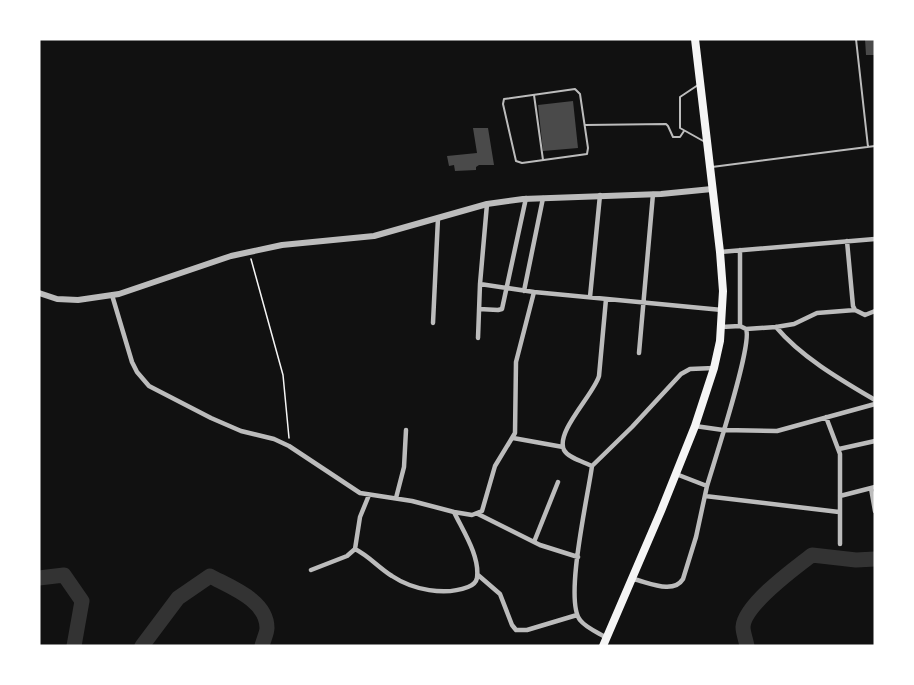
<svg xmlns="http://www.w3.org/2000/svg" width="914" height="685" font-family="Signika,sans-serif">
<rect width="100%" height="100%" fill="#111"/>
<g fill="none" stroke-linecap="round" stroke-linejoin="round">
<path stroke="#333" stroke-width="15" d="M39,578L64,575L82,601L74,646
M142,646L178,598L210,576C230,587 267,600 267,628C267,633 263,641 262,646
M747,646C746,640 743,633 743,627C744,605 795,568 812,555L856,560L875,559"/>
</g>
<path fill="#4a4a4a" d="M865,39H875V55H866Z
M573,101L578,148L543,151L538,105Z
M473,128H488L494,165H479L476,167V170L455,171L454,165L449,166L447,156L477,153Z"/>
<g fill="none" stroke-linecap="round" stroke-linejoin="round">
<path stroke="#f5f5f5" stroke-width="1.5" d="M251,259L283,375L289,438"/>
<path stroke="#bcbcbc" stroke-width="2" d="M856,39L868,147
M698,85L680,97V128L705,142
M575,89L580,94L588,148L587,154L522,163L516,161L503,104L504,99Z
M534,95L543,160
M585,125L666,124L668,126L673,137H680L684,131
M712,167L875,146"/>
<path stroke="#bcbcbc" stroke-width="4.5" d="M487,204L480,284L534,292
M847,241L853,306L855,310L865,315L875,311
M740,250V326
M720,252L875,239
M524,291L543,198
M112,295L132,362L137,372L149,386L211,418L241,431L274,439L289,446L360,493L412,501L454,512L472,515L482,511L495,466L515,433L516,362L534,292L722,310
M590,297L600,195
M606,299L599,376C594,394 555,432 564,450C568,458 584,462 592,466C588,496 564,600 580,620C586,628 599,633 607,638
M479,309L498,310L502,309L526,198
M433,323L438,218
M721,327L740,326L746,329L776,327L794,324L817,313L855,310
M776,327C801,357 841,380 875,400
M478,338L480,284
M639,353L653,194
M826,417L840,454V544
M695,426L723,430L777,431L875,404
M513,438L563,447
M839,449L875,441
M592,466L632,427L681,374L690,369L714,368
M707,486C714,462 753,344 746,329
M871,488L875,511
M705,496L839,512
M840,496L875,487
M396,498L404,467L406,430
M478,514L540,545L578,557
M534,542L558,482
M355,549C369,556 379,568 392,576C413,590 445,596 468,587C473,585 476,583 477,578C480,556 463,531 454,512
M311,570L347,556L355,549L360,517L369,495
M478,575L500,594L512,625L516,630H527L577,615
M633,579C648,582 673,595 683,579L696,537L707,486L676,474"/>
<path stroke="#bcbcbc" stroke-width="6" d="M39,293L57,299L78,300L119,294L231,256L282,245L374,236L487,204L523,199L661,194L712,189"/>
<path stroke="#f5f5f5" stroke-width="8" d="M603,646L661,511L695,426L714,368L720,341L723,291L720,252L695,39"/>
</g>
<rect width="914" height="685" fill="none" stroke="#ffffff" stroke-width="81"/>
</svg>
